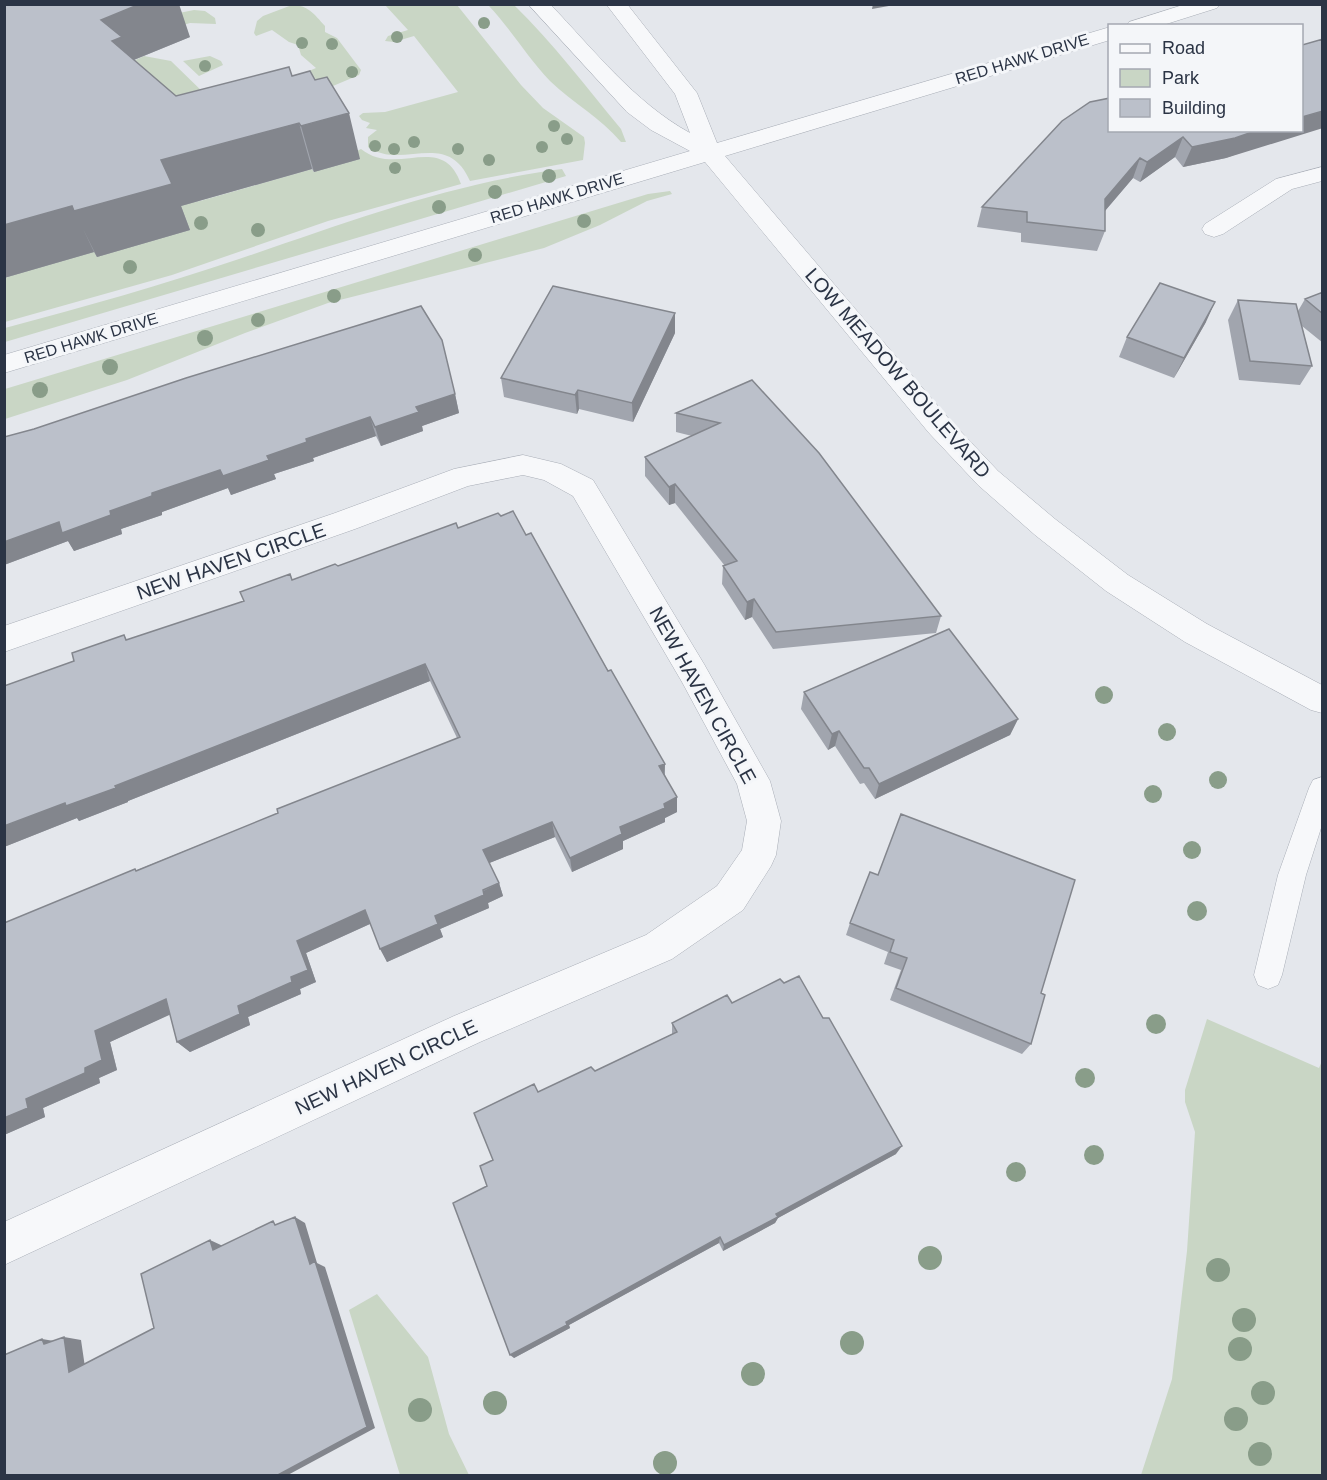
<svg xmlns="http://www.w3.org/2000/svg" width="1327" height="1480" font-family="Arial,sans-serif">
<rect width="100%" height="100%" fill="#e4e7ec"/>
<path fill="#c9d6c5" d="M292,5C308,5 314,14 325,26V32L337,38L361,70L359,75L333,86H322L292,78L316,68L301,55L298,45L289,42L272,30L256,36L254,33L257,21L263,16Z
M385,5H457L521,85L543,108L584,137L585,143L583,160L470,181C447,128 402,171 368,147V137L377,130L366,128L370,123L362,120L359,116L363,113L385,112L458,92L414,36L394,42L385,41L388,36L408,30Z
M488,5H514C553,43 586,87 621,129L626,142H621C601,118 573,103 550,81C527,57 511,29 488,5Z
M194,10L205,11L215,18L216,24L190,23L177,27L174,14Z
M144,56L171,61L208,97L157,114L125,65Z
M210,56L221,61L223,65L199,76L183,61Z
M361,149C397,178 442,131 461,184L328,221L172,275L5,322V278L177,203L200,201L312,169L314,172Z
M562,169L566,176L5,342V328C84,307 162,285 239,259C345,223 451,183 562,169Z
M670,191L672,194L647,201L600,225L544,248L328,303L245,333L127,380L5,419V389L648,194Z
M1207,1019L1319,1068L1322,1061V1475H1141L1172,1379L1187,1251L1195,1132L1185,1102V1090Z
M377,1294L428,1357L449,1434L469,1475H400L349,1310Z"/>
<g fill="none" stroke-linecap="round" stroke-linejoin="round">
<defs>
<path id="service" d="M1322,777V825L1306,875L1282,975L1278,985L1268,989L1258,985L1254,975L1278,875L1309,788L1313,780Z"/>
<path id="minor" d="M1322,167V181L1292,189L1223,234L1214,237L1205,234L1202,229L1205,224L1276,179Z
M523,455L561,464L593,480L704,664L770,781L781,821L776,855L771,866L743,910L672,959L480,1042L4,1265V1222L454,1016L646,935L717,886L742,850L747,821L737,784L682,682L573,496L544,480L523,475L468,486L355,529L4,652V626L335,513L454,469Z"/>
<path id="tertiary" d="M528,4H550C594,50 634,102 690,133L675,94L606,4H627L697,93L717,143L1110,27V40L725,156L949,419L998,471L1055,519L1128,575L1207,624L1322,685V713L1311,710L1185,642L1106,591L1035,535L978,485L929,433L705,162L4,373V355L690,151L651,130L627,112Z
M1186,4H1220L1217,8L1160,26H1126L1129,22Z"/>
</defs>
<use href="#service" stroke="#a9aeb7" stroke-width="1"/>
<use href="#minor" stroke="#a9aeb7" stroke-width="1"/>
<use href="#tertiary" stroke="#a9aeb7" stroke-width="1"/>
<use href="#service" fill="#f7f8fa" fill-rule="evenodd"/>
<use href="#minor" fill="#f7f8fa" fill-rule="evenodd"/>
<use href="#tertiary" fill="#f7f8fa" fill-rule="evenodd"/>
</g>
<g fill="#899d89">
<circle cx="484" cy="23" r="6"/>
<circle cx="397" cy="37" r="6"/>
<circle cx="302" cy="43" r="6"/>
<circle cx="332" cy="44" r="6"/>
<circle cx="205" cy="66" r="6"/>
<circle cx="352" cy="72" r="6"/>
<circle cx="554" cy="126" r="6"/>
<circle cx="567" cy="139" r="6"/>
<circle cx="414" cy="142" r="6"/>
<circle cx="375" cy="146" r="6"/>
<circle cx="542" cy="147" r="6"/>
<circle cx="394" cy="149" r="6"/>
<circle cx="458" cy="149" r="6"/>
<circle cx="489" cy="160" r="6"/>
<circle cx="395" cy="168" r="6"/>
<circle cx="549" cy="176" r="7"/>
<circle cx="495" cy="192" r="7"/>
<circle cx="439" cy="207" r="7"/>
<circle cx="584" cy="221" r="7"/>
<circle cx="201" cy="223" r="7"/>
<circle cx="258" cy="230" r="7"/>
<circle cx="475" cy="255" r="7"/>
<circle cx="130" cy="267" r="7"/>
<circle cx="334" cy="296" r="7"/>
<circle cx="258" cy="320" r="7"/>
<circle cx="205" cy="338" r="8"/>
<circle cx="110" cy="367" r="8"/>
<circle cx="40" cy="390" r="8"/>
<circle cx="1104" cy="695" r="9"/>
<circle cx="1167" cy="732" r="9"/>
<circle cx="1218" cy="780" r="9"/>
<circle cx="1153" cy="794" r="9"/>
<circle cx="1192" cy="850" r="9"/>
<circle cx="1197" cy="911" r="10"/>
<circle cx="1156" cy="1024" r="10"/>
<circle cx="1085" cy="1078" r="10"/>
<circle cx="1094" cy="1155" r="10"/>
<circle cx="1016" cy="1172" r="10"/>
<circle cx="930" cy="1258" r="12"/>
<circle cx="1218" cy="1270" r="12"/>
<circle cx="1244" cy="1320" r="12"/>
<circle cx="852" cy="1343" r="12"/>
<circle cx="1240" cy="1349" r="12"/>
<circle cx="753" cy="1374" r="12"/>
<circle cx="1263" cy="1393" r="12"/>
<circle cx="495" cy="1403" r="12"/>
<circle cx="420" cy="1410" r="12"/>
<circle cx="1236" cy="1419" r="12"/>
<circle cx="1260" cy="1454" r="12"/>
<circle cx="665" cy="1463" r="12"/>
</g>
<path fill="#a1a5ae" d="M4,4L190,37L134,60L176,96L292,76L360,159L314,172L312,169L181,206L190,230L97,257L94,252L4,278Z
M1062,121L1302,130L1226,158L1183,167L1175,157L1140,182L1133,178L1105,211V231L1097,251L1021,242V233L977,227L982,207Z
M1323,292V343L1302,326L1312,366L1300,385L1239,380L1228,320L1238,300L1298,311L1305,299Z
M1206,322L1174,378L1119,357L1127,337Z
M675,333L633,422L579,409L577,414L504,397L501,378Z
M752,380L941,616L936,633L773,649L752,617L745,620L722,584L723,566H725L675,503L669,505L645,476V457L692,436L676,432V413Z
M455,394L459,413L422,426L423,431L381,446L376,436L313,458L314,461L274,474L276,479L231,495L228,488L162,512V515L121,529L122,534L74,551L68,541L4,565V437Z
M458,528L526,535L665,764V775L677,812L665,818V822L623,841V849L572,872L555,837L489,863L499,883L503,896L488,903L489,908L440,929L443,937L387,962L370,924L306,953L316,982L300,989L301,994L248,1017L250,1025L190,1052L177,1042L170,1014L110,1042L117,1070L99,1078L100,1083L43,1108L45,1117L4,1135L137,870L278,813L457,738L430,681L128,801V802L79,821L77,818L4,847V686L74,661L124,635L127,640L244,601L292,580L338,566Z
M804,692L1018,719L1010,735L875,799L864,783L860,784L835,746L828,750L801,709Z
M850,923L1041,993L1031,1044L1022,1054L890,1000L901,970L884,964L888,952L846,935Z
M732,1003L896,1154L778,1218L775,1223L723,1251L719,1243L569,1325L570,1328L514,1358L487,1186L493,1160L538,1092L595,1071L672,1034V1023Z"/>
<path fill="#83868d" d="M140,4H179L190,37L131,61L130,88L101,20Z
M873,4H900L872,9Z
M1323,111V128L1226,158L1183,167L1192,147L1258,130H1302V117Z
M349,113L360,159L314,172L301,126Z
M299,123L312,169L181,206L190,230L97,257L74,211L161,160Z
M1183,137L1175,157L1140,182L1147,162Z
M1140,158L1133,178L1098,219L1105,199Z
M72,206L94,252L4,278V225Z
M1215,302L1206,322L1174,378L1184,358Z
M675,313V333L633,422L632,403Z
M578,390L579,409L577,414L575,395Z
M455,394L459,413L422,426L423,431L381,446L375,427L416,407Z
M370,417L376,436L313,458L314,461L274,474L276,479L231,495L228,488L162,512V515L121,529L122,534L74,551L68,541L4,565V542L59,522L110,511L152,493L220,470L267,456L306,439Z
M675,484V503L669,505V487Z
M754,599L752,617L745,620L747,602Z
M425,664L430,681L128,801V802L79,821L77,818L4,847V826L65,803L115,786Z
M1018,719L1010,735L875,799L879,784Z
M839,731L835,746L828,750L832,734Z
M665,764L664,779L659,766Z
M677,797V812L665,818V822L623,841V849L572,872L570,858L620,827Z
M552,822L555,837L487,864L483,850Z
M499,883L503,896L488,903L489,908L440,929L443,937L387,962L380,949L435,916Z
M365,910L372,923L306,953L316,982L300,989L301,994L248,1017L250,1025L190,1052L177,1042L238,1006L291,977L297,941Z
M166,999L178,1011L110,1042L117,1070L99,1078L100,1083L43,1108L45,1117L4,1135V1118L26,1099L95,1031Z
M902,1146L896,1154L778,1218L775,1223L723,1251L724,1245L776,1214Z
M295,1217L305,1223L317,1263L325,1267L375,1428L286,1476H276L310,1264Z
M720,1237L719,1243L569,1325L570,1328L514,1358L510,1355L566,1322Z
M210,1240L223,1246L213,1250Z
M64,1337L81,1340L86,1374L69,1372Z
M42,1339L60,1342L44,1344Z"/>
<path fill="#bbc0ca" stroke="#83868d" stroke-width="1.5" d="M4,4H140L101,20L122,37L112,41L176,96L289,67L292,76L310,71L315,80L327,77L349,113L301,126L299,123L161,160L172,184L74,211L72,206L4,225Z
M1323,39V111L1302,117V45Z
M1110,98V130H1258L1235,138L1192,147L1183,137L1147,162L1140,158L1105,199V231L1027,222V212L982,207L1062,121L1090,102Z
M1160,283L1215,302L1184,358L1127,337Z
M553,286L675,313L632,403L578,390L575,395L501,378Z
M1323,292V314L1305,299Z
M1238,300L1296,304L1312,366L1250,361Z
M421,306L442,340L455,394L416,407L419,412L375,427L370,417L306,439L307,442L267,456L269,460L223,476L220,470L152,493V496L110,511L111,515L62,533L59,522L4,542V437L34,429L186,378Z
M752,380L819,453L941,616L776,632L754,599L747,602L723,566L737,561L675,484L669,487L645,457L720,423L676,413Z
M513,511L526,535L531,533L608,671L611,670L665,764L659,766L677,797L664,804L665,808L620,827L622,834L570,858L552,822L483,850L499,883L483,890L484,895L435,916L438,924L380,949L365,910L297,941L308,970L291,977L292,982L238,1006L240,1014L177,1042L166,999L95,1031L102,1060L85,1068V1073L26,1099L28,1108L4,1118V923L135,869L136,871L278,813L277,809L460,737L425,664L115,786L116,788L66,806L65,803L4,826V686L74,661L72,653L124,635L126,640L244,601L240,592L290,574L292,580L335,564L338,566L456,523L458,528L498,513L501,516Z
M949,629L1018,719L879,784L869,768H864L839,731L832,734L804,692Z
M901,814L1075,880L1041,993L1045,995L1031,1044L896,988L907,958L890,952L894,940L850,923L870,872L878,875Z
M799,976L823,1018H829L902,1146L776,1214L778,1217L724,1245L720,1237L566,1322L567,1325L510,1355L453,1203L487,1186L480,1166L493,1160L474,1113L534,1084L538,1092L591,1067L595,1071L677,1032L672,1023L727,995L732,1003L780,979L784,983Z
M295,1217L310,1264L315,1261L367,1427L276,1476H4V1355L42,1339L44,1344L64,1337L69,1372L154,1328L141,1274L210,1240L213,1250L273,1221L275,1225Z"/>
<g text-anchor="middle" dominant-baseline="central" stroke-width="6" stroke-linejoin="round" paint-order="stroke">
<g font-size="16" fill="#2b3445" stroke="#f4f6f9">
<text transform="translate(1022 59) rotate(-17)">RED HAWK DRIVE</text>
<text transform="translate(557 198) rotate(-17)">RED HAWK DRIVE</text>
<text transform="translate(91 338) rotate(-17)">RED HAWK DRIVE</text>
</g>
<g font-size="20" fill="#2b3445" stroke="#f4f6f9">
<text transform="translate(898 373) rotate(49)">LOW MEADOW BOULEVARD</text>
<text transform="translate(231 561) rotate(-19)">NEW HAVEN CIRCLE</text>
<text transform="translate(703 695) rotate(61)">NEW HAVEN CIRCLE</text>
<text transform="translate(386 1067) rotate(-25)">NEW HAVEN CIRCLE</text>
</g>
</g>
<rect width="1327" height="1480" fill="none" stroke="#2b3445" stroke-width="12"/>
<rect x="1108" y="24" width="195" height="108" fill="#f4f6f9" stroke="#a4a8b1" stroke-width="1.5"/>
<rect x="1120" y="44" width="30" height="9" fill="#f7f8fa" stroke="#a4a8b1" stroke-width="1.5"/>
<text x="1162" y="54" font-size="18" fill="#2b3445">Road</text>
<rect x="1120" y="69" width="30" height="18" fill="#c9d6c5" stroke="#a4a8b1" stroke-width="1.5"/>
<text x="1162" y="84" font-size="18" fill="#2b3445">Park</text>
<rect x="1120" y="99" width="30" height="18" fill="#bbc0ca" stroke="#a4a8b1" stroke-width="1.5"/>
<text x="1162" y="114" font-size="18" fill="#2b3445">Building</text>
</svg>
